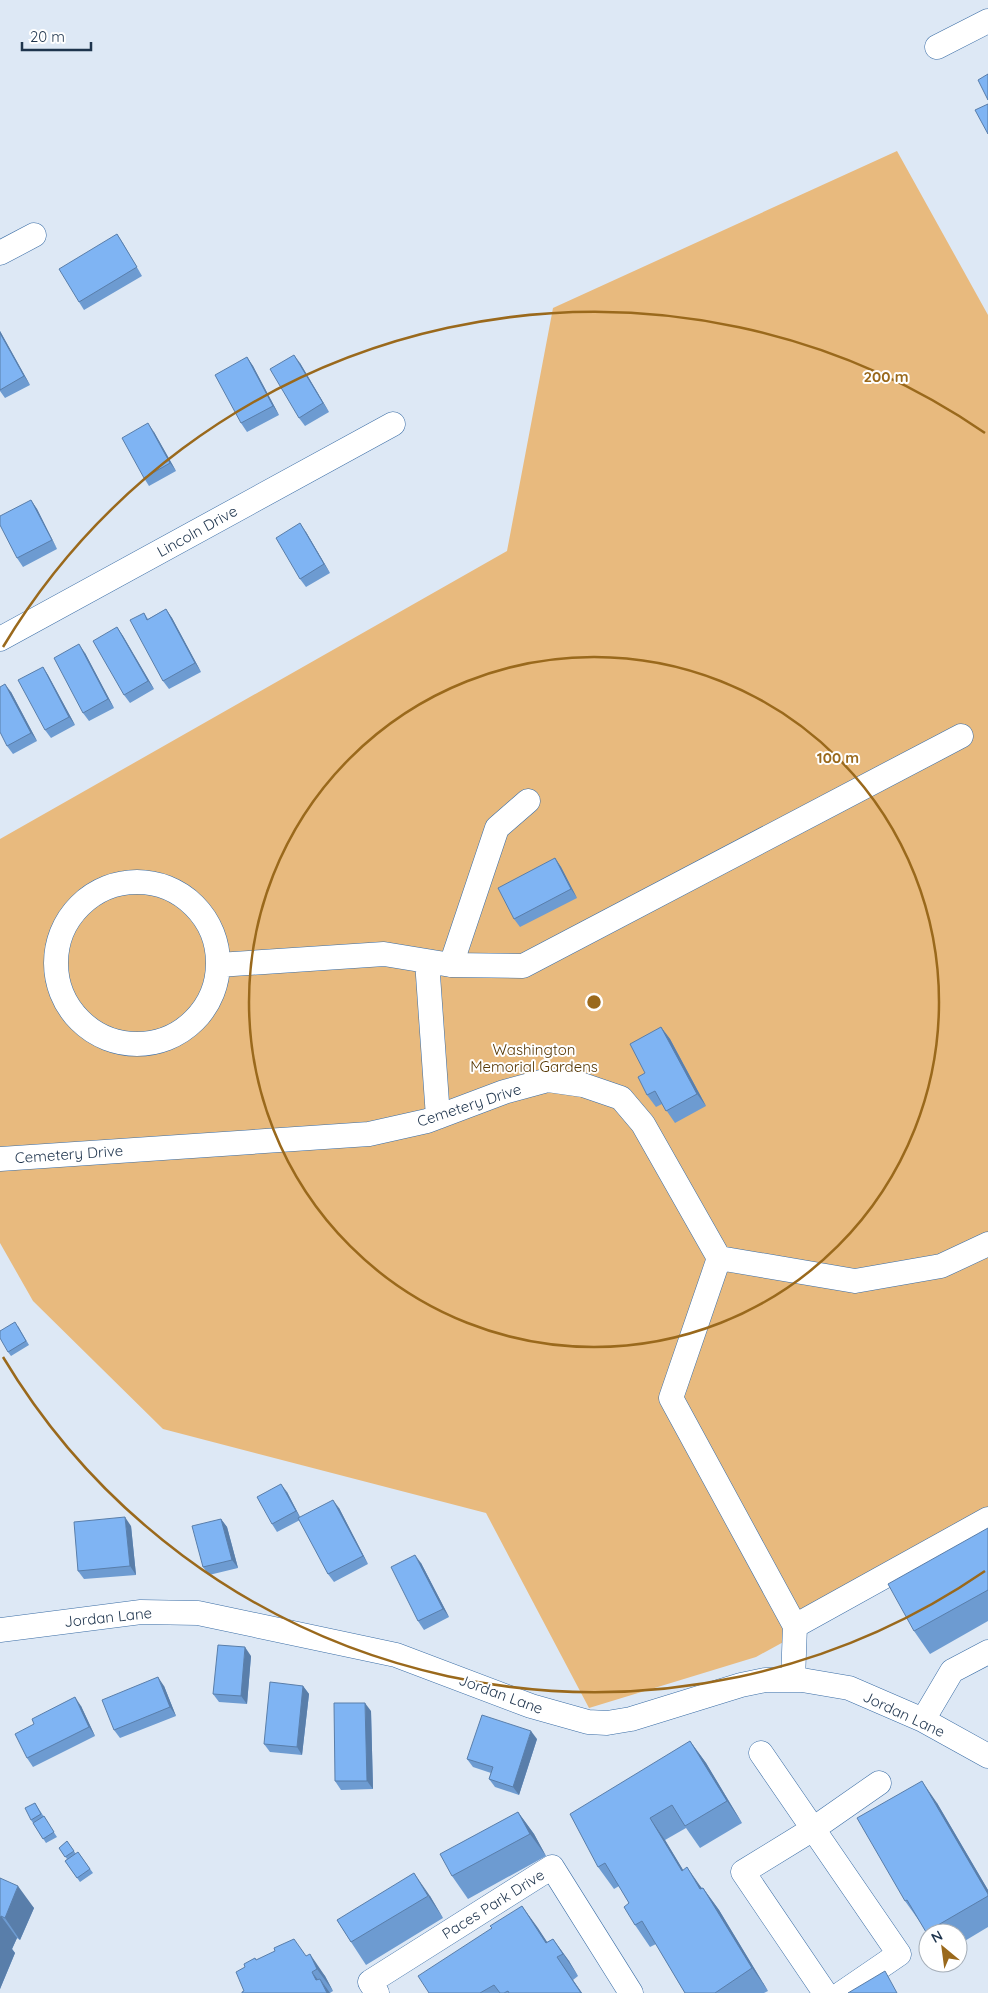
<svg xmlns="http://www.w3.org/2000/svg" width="988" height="1993" font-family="Quicksand,sans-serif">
<rect width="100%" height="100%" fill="#dde8f5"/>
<path fill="#e8ba7e" d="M897,151L988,315V1530L756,1657L589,1708L486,1513L163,1429L33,1301L0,1243V839L507,551L553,308Z"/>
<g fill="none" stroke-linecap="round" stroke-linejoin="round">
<defs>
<path id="minor" d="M937,47L988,21
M0,253L34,235
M0,639L393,424
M56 963a81 81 0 1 1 162 0a81 81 0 1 1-162 0Z
M427,961L438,1117
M218,965L384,954L451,965L523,966L961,736
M451,965L497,828L528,801
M0,1159L369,1134L427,1121L504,1092L548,1080L583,1085L621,1098L643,1124L719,1258L855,1281L941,1266L988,1244
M719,1258L671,1398L795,1626L793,1680
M795,1626L988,1519
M0,1630L141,1612L198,1613L396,1655L531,1706L588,1722L607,1723L631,1719L741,1685L765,1680H802L849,1688L923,1720L988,1756
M923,1720L952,1671L988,1652
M761,1753L899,1954L842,1993
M377,1993L370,1982L552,1867L631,1993
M825,1993L743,1872L813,1829L879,1783"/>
</defs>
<use href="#minor" stroke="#396ca5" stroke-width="25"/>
<use href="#minor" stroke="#fff" stroke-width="24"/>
</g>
<path fill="#6d9bd1" d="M117,234L123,243L142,276L84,310L79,302Z
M0,331L30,385L5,398L0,391Z
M247,357L253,366L279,415L247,432L241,423Z
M300,363L329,412L305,426L299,418Z
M154,432L176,471L149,486L144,478Z
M31,500L37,509L57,549L23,567L17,558Z
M306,532L330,573L306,587L300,579Z
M166,609L172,618L201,672L169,689L163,681L144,613L148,619Z
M117,627L123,636L154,689L130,703L124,695Z
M85,653L114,708L89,721L83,713Z
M43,667L48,675L75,725L51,738L45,730Z
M11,692L37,741L13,754L7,746Z
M555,858L561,867L577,898L520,927L514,919Z
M661,1027L670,1039L706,1106L675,1123L662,1104L656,1107L647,1095L645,1073Z
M18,1326L29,1345L11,1356L8,1352Z
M287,1492L300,1517L339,1508L368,1564L334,1582L328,1574L300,1520L277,1532L272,1524Z
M221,1519L227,1527L238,1568L209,1575L203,1567Z
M131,1526L136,1575L84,1579L78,1571Z
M988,1528V1621L930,1654L914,1631Z
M421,1563L449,1617L424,1630L418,1621Z
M251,1656L247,1704L219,1702L213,1694Z
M164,1686L176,1716L120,1738L114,1730Z
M303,1686L309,1694L302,1755L270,1752L264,1744Z
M81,1706L95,1736L33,1767L27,1758Z
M371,1711L373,1789L341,1790L335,1781Z
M537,1739L519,1795L495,1787L489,1779L491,1773L473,1767L467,1759Z
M690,1741L706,1763L742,1823L700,1848L686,1828L665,1840L683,1870L702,1888H703L719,1910L768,1991L764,1993H685L656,1944L650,1947L635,1925L629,1903L619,1886L614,1889L598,1867Z
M35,1803L57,1837L46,1843L31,1820Z
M937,1803L988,1890V1927L958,1945V1933H928V1935L920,1922L905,1901Z
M518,1812L534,1834L546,1856L468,1899L452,1876Z
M67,1841L76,1854L78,1852L93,1873L80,1882L65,1861L67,1859L59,1848Z
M0,1878L34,1908L20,1940L17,1938L12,1949L15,1953L0,1989Z
M430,1896L443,1918L366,1965L351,1942L337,1920Z
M522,1906L547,1942L553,1939L569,1961L578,1976L573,1980L582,1993H429L492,1928Z
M306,1956L325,1976L333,1991L330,1993L244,1991L245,1967L257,1960Z"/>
<path fill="#597eaa" d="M0,331L30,385L24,376L0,333Z
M294,355L300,363L329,412L323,403Z
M247,357L253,366L279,415L273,406Z
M148,423L154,432L176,471L170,463Z
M31,500L37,509L57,549L52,540Z
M300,523L306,532L330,573L324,564Z
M166,609L172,618L201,672L195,663Z
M117,627L123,636L154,689L148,681Z
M79,644L85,653L114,708L108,699Z
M43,667L48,675L75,725L69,717Z
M5,684L11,692L37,741L31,733Z
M555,858L561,867L577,898L571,889Z
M661,1027L670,1039L706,1106L697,1094Z
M281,1484L287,1492L301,1519L296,1511Z
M333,1500L339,1508L368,1564L363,1556Z
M125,1517L131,1526L136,1575L130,1566Z
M221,1519L227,1527L238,1568L232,1560Z
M415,1555L421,1563L449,1617L443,1609Z
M245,1647L251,1656L247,1704L241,1696Z
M158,1677L164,1686L176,1716L170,1707Z
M303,1686L309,1694L302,1755L297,1747Z
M75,1697L81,1706L95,1736L89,1727Z
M365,1703L371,1711L373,1789L367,1781Z
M531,1731L537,1739L519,1795L513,1787Z
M690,1741L706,1763L742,1823L727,1801Z
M922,1781L937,1803L988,1890V1894Z
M518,1812L534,1834L546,1856L530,1834Z
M650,1818L665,1840L697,1893L682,1871Z
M687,1867L703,1890L700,1889Z
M414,1873L430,1896L443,1918L428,1896Z
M18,1886L34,1908L20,1940L5,1918Z
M703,1888L719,1910L768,1991L752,1968Z
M522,1906L538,1928L562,1965L546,1943Z
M1,1916L17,1938L12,1949L15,1953L0,1989V1919Z
M553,1939L569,1961L578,1976L563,1954Z
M310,1954L325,1976L333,1991L317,1969Z
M557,1957L573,1980L582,1993H581Z
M312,1972L327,1992L320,1979L330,1993H326L316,1980Z"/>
<path fill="#7fb4f3" stroke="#597eaa" d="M988,74V100L978,80Z
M988,104V134L975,110Z
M117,234L137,267L79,302L59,269Z
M0,333L24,376L0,390Z
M294,355L323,403L299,418L270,369Z
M247,357L273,406L241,423L215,375Z
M148,423L170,463L144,478L122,438Z
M31,500L52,540L17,558L0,525V516Z
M300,523L324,564L300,579L276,538Z
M166,609L195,663L163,681L130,620L144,613L147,620Z
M117,627L148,681L124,695L93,641Z
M79,644L108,699L83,713L54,658Z
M43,667L69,717L45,730L18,680Z
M5,684L31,733L7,746L0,732V687Z
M555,858L571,889L514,919L498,888Z
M661,1027L697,1094L666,1111L655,1091L647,1095L638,1077L645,1073L630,1044Z
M15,1322L26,1341L8,1352L0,1338V1331Z
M281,1484L296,1511L272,1524L257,1497Z
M333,1500L363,1556L328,1574L298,1518Z
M125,1517L130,1566L78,1571L74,1522Z
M221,1519L232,1560L203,1567L192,1526Z
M988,1528V1590L914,1631L888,1584Z
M415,1555L443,1609L418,1621L391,1567Z
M218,1645L245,1647L241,1696L213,1694Z
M158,1677L170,1707L114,1730L102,1700Z
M270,1682L303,1686L297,1747L264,1744Z
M75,1697L89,1727L27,1758L15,1734L34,1724L32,1719Z
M334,1703H365L367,1781H335Z
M482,1715L531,1731L513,1787L489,1779L493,1767L467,1759Z
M690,1741L727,1801L685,1826L672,1805L650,1818L682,1871L687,1867L700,1889L703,1888L752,1968L715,1993H685L642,1921L635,1925L624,1907L629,1903L605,1863L598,1867L570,1814Z
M922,1781L988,1894V1896L926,1932L907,1900L905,1901L857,1818Z
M35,1803L41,1814L31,1820L25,1808Z
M518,1812L530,1834L452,1876L440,1854Z
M44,1816L54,1832L43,1839L33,1823Z
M67,1841L74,1851L65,1857L59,1848Z
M78,1852L90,1869L77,1878L65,1861Z
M414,1873L428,1896L351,1942L337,1920Z
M0,1878L18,1886L5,1918L1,1916L0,1919Z
M522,1906L546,1943L553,1939L563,1954L557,1957L581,1993H509L508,1991L504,1993H500L494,1985L480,1993H429L418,1976L492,1928L490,1926Z
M294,1939L306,1956L310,1954L317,1969L312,1972L316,1980L320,1979L327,1993H242V1992L244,1991L236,1972L245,1967L244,1964L255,1958L256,1960L275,1951L274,1948Z
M885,1971L897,1993H848Z"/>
<g fill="none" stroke="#9a691c" stroke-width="2.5">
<circle cx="594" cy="1002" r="345"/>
<path d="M985 1571A690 690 0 0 1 3 1357M3 647A690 690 0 0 1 985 433"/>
</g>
<g text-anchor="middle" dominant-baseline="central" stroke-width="4" stroke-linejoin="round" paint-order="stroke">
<g font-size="15" fill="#1e344d" stroke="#fff">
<text transform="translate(197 531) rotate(-29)">Lincoln Drive</text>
<text transform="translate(469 1105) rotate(-18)">Cemetery Drive</text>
<text transform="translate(69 1154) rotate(-4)">Cemetery Drive</text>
<text transform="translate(108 1617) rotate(-6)">Jordan Lane</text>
<text transform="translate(501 1694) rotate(20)">Jordan Lane</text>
<text transform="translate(904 1714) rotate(25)">Jordan Lane</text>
<text transform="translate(493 1904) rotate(-32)">Paces Park Drive</text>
</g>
<g font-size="15" fill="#563704" stroke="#fff">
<text x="534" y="1049">Washington<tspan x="534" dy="17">Memorial Gardens</tspan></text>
</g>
</g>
<circle cx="594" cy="1002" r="8" fill="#9a691c" stroke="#fff" stroke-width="2.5"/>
<g font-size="15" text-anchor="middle" font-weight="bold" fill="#9a691c" stroke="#fff" stroke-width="4" stroke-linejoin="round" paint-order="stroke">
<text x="886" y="382">200 m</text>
<text x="838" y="763">100 m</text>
</g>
<g transform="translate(943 1948) rotate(331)"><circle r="24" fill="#ffffff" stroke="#a5aeb8"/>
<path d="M0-4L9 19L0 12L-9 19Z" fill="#9a691c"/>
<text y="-8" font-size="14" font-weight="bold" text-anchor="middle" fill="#1e344d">N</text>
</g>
<path d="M22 42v8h69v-8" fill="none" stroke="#1e344d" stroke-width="2.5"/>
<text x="30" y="42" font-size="15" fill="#1e344d" stroke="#ffffff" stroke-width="4" paint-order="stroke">20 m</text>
</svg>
